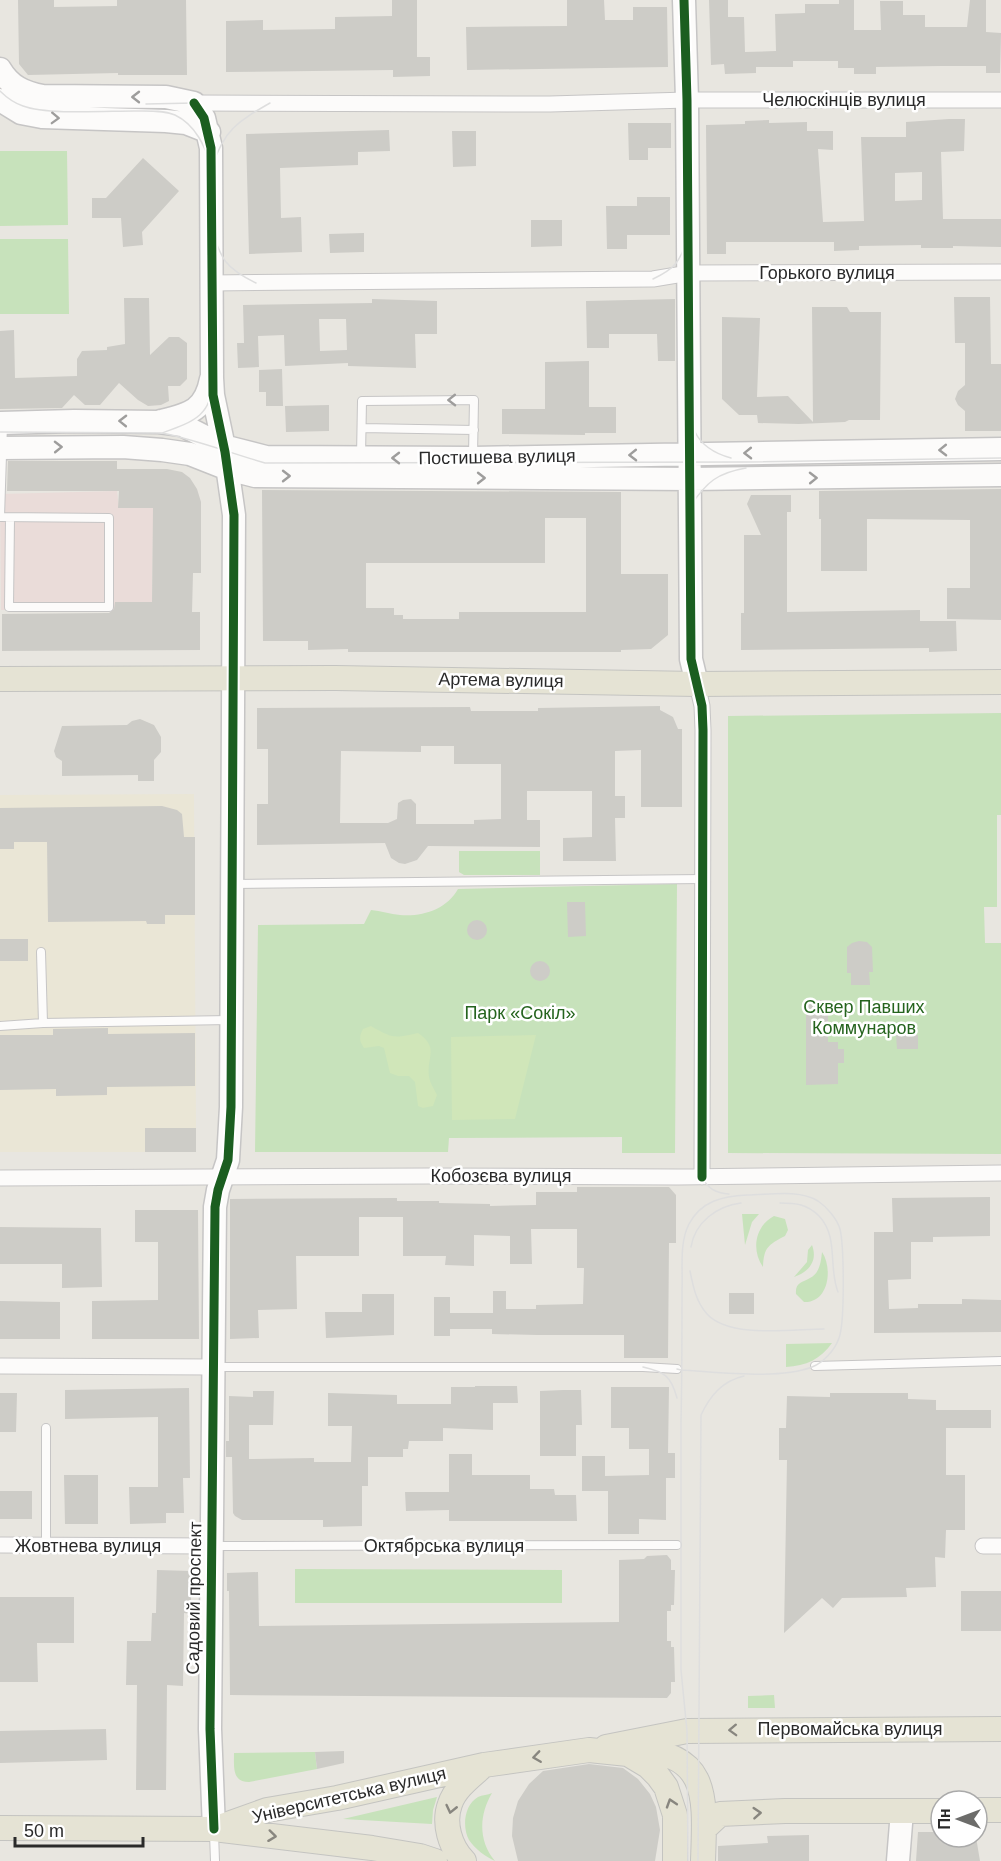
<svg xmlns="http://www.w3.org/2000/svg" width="1001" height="1861" font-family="Arial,sans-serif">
<rect width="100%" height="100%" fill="#e8e6e0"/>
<path fill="#eae6d6" d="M194,794L196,1128H145V1152H0V795Z"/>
<path fill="#eadcd9" d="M117,491L119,508H162L153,526L152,612L1,610L0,494Z"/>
<path fill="#c7e2bb" d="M0,151H67L68,225L0,226Z
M0,239H68L69,314H0Z
M1001,713V815H997V907H984L985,943H1001V1154L728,1153V716Z
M459,851H540V875H464L459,872Z
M677,884L675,1153H622V1137L449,1138L448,1152H255L258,925L364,924L371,910C381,911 390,914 400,915C423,917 447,909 458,889Z
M742,1214H759L752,1222L745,1245Z
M774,1216L785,1219L788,1230L785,1236C768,1245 764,1247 763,1267C751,1250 755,1226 774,1216Z
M812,1245C818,1261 809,1272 794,1277L807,1262L808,1250Z
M822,1252C833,1268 829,1303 804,1302L796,1294C795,1282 802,1283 810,1278C820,1273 821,1261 822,1252Z
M832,1343C821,1359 806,1366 786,1367V1344Z
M295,1569L562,1570V1603H295Z
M774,1695L775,1708H748V1696Z
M315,1752L317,1769L249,1782C232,1782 234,1767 234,1753Z
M492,1793C479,1815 478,1841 495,1861C486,1857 475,1849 469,1840C462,1827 464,1805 478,1797C482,1795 488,1795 492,1793Z
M437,1797L433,1810L432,1824L343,1819Z"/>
<path fill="#d0e6b9" d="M371,1026C393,1039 395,1038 418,1033C440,1048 426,1057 429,1077C430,1083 434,1089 437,1095L433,1106L423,1108L418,1106L415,1082L409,1076H398L390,1073L384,1048L379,1046L364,1048C359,1041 359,1036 363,1029Z
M536,1035L515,1119L452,1120L451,1037Z"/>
<path fill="#cdccc7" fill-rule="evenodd" d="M18,0H54V7L117,6V0H186L187,75H118V73L28,75L19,64Z
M392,0H417V57H430V76L393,77V70L226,72V21L263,20V30L335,29V17L392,16Z
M567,0H604L605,20H633V7H667L668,67L467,70L466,27L567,26Z
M709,0H728V17H744L745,52L776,51L775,14L805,13V4H839V0H854V30H881L880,1H903V15H925V27H967L970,0H986V32L1001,33L1000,73H986V66H941L876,67V74H854V68H838V61H793V67H756V73L725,74L724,64L711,65Z
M949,119H965L964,151L941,152L943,219H1001V247L953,246V248H921V245L859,246V250L834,251V242H726V254H707L706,125L745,124V121L769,120V123L807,122V131H833V150L818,149L823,222L864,221L861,137H906V122ZM922,172V200L895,201V173Z
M628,123H671V148H648V160H629Z
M389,130L390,151L358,152V165L280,168L281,218L301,217L302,252L249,254L246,134Z
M452,131H476V166L453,167Z
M143,158L179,191L142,232L143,245L123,247L121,218H92V198H106Z
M637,197H670V235H627V249H607L606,206H637Z
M531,220H562V246L531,247Z
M364,233V252L330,253L329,234Z
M954,297H990L991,364H1001V431H965V411L958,405L955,399L958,391L965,385V343H955Z
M124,298H149L150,355L169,337H179L187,343V379L180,386H168L169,401L161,405L148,406L138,400L119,383L100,405H85L74,395L62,408L0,409V331L14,330L15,378L77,376V359L82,351L107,350V347L125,344Z
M372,299L437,301V334H415L416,368L348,366V363L285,366L284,335L258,336L259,367L238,368L237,343H244L243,305L372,303ZM319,319H346L347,350L320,351Z
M675,299V361H658L657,334H609V348H587L586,301Z
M812,307H847L850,312H881L880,420H849L845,422L799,424L758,423L757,415H739L722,399V317L760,318L757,397L788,396L813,422Z
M589,361V407H616V433H585V435L502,434V409H545V362Z
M282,369L283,406H266V392H259V370Z
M329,405V431L286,432L285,406Z
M8,461H117V469H167L182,472L190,478L197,489L201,502V573H193L192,612H200V650L2,651V614L109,613L114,609L115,602H152L153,508H118L119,491H7Z
M1001,489V620L947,619V588H970V520L867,519V571H821V519H819V491Z
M262,490L621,492V574H668V635L651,649L621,650V652H348V649L308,650V641H263ZM545,518H586V612H459V619H403V615H394V608H366V563H545Z
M751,495H791V512H787V612L920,610V621H956L957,651L929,652V648L741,650V613H744V535H761L747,504Z
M660,706V710L673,717L678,729H682V807H641V750L615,751V796H625V818H615L616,861H563V838L592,837V791H527V820H540V847L428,846L417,860L405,864L399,863L391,858L385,843L257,845V804H268V749H257V708L470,707L471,711H538V708ZM421,746H454V764H501V819L474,820V824H416V804L411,799L403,800L398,803L397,819L388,823H340L341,751L421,752Z
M140,719L154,725L161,737V752L154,760V781H138V775L62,776V761L56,757L54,751L62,726L127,725L132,721Z
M162,806L177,810L182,814L184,837H195V915H165V924H147L146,921L48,922L47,842H14V849H0V808Z
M567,902H585L586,936L568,937Z
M467 930a10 10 0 1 1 20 0a10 10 0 1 1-20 0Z
M0,939H28V961H0Z
M859,941L867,942L872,947L873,972H869L870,985H851V973H847V947L852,943Z
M530 971a10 10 0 1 1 20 0a10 10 0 1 1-20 0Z
M806,1000H828V1042H838V1049H844V1063H838V1084L806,1085Z
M108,1028V1034L195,1033V1086L107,1087V1095L56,1096V1089L0,1090V1035H53V1029Z
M896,1035H918V1049H897Z
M145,1128H196V1152H145Z
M577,1187H669L676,1195V1243H669L668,1358H624V1335H537L492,1334V1329H450V1336H434V1297H450V1313H493V1291H506V1309H536V1305L583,1304L584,1268H577V1229H531L532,1264H510V1236L474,1235V1266L445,1265L446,1256H403V1217H359V1256H296L297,1309L258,1310L259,1338L230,1339V1199L397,1198V1201H439V1203L490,1204V1206L536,1205V1192H577Z
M990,1197V1236L933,1237V1242H911V1279L888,1280L889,1309L918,1308V1304H962V1299L1001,1300V1332L874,1333V1232H893L892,1198Z
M135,1210H198L199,1339H92V1301L158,1300V1242H135Z
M0,1227L101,1228L102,1287L62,1288V1264H0Z
M729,1293H754V1314H729Z
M362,1294H394V1335L326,1338L325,1312H362Z
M0,1301L60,1302V1339H0Z
M475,1386H517L518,1403H493V1430L443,1428V1441H409L408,1449H403V1457H368V1486H362V1526L323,1527V1520H242L235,1516L233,1513L232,1457H226V1441H229V1396L253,1397V1391H274L273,1425H249V1459L314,1458V1462H351L352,1426H328V1393L397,1395V1404H451V1387H475Z
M611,1387H669L668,1453H675V1478H666V1520L639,1519V1534H608V1491H582V1456H605V1476L649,1475V1449H629V1428H611Z
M189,1388L190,1478H183L184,1513H166V1523L130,1524L129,1487H158V1417L65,1419V1390Z
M563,1390H581L582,1425H576V1456H540V1391Z
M0,1393H17L16,1432H0Z
M830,1393H908V1399L936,1400V1410H991V1428H946V1475H965V1530H946L945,1558L935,1557L936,1587L906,1588L907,1597L842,1598L833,1608L822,1598L784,1633L787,1460H779V1428H786L787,1396L830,1397Z
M449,1454H472V1475H530V1489H554L555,1495H576L577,1521H449V1510L406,1511L405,1492H449Z
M64,1475H98V1524H65Z
M0,1491H32V1519H0Z
M667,1555L671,1560V1570H675L674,1605H671V1611H667V1641H671V1647H674L675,1682H671V1693L667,1698L230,1695L229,1591H227V1573L258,1572L259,1626L619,1622V1560L644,1559L647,1556Z
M157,1570L191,1571V1614L184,1613L183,1686L167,1685L166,1790H136L137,1685H126L127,1641H151L152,1613H156Z
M961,1591H1001V1631H961Z
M0,1597H74V1643H37L38,1682H0Z
M106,1729L107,1760L0,1763V1731Z
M344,1751V1763L317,1769L315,1752Z
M589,1764L623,1768L638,1779L650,1794L656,1807L660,1830L655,1861H518L512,1836L513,1818L518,1801L529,1784L543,1771Z
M918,1832H941V1837H976L980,1861H916Z
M809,1835V1861H718V1846L768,1843L767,1836Z"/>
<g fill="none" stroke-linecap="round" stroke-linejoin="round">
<defs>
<path id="lane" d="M3,424L0,517L109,518V607H9L10,518
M362,428L474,430
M361,456L362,401L474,400L473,456
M234,884L703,879
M43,1023L230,1020
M0,1026L43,1023L41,952
M815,1366L1001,1361
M215,1367H643L677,1369
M46,1545V1428
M213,1546L677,1545
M214,1833L215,1861"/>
<path id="street" d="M194,103L550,104L687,100H1001
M211,283L653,279L689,273L1001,272
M697,684L702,706L703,730L702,1177
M0,1178L429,1176L678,1177L1001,1173
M0,1366L213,1367
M0,1545L211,1546
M983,1546H1001"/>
<path id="secondary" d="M684,0L687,100L691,659L697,684
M0,69C10,86 24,93 43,96L166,97L194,103L204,118L211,148L212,378L213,395L225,452L234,515L231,1107L228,1160L218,1190L215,1207L210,1729L214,1829
M0,100L21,113L42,117L166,121L186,123L209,132
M161,421C189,414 205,411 211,379
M0,423L74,421L159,422L182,425L223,446L266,457L473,458L1001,449
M0,448L123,447L162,450L190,454L228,469L255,476L691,479L1001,475
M898,1861L902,1811"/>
<path id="primary" d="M0,679L335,678L697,684L1001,682
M606,1747L687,1731L1001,1729
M631,1750C711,1751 705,1798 703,1861
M977,1810H1001
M0,1828L214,1829L372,1848L420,1856L435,1861
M214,1829L267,1810L337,1798L484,1765L589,1750L628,1754L648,1766L658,1776L666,1787L675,1815V1861
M704,1829L720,1814L785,1811H941
M464,1861C450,1847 443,1823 450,1804C455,1788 472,1776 484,1765"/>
</defs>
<use href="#lane" stroke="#c6c5c5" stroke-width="10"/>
<use href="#street" stroke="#c6c5c5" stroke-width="17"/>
<use href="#secondary" stroke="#c6c5c5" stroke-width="25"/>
<use href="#primary" stroke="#c4c4c1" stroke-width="26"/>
<use href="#lane" stroke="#fcfbfa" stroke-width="8"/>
<use href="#street" stroke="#fcfbfa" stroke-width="15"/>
<use href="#secondary" stroke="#fcfbfa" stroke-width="22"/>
<use href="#primary" stroke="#e5e3d4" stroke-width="24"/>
<path stroke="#dedede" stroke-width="1.5" d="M0,91C6,97 14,103 23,106C47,115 106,111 134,111C147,111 163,110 175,115C196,125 205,147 212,167
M146,104L194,103
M212,167C224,130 237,122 270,103
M211,228C221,259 225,268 256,283
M688,239L692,252L695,432C702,446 716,454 731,458
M653,279C676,268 679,262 688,239
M0,432L162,433C197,440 230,453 265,463L746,462L1001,458
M162,433C193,422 214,415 212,378
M691,505C707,482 717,473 746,468
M702,1177C708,1189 716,1193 729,1194
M780,1203C796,1203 807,1204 819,1216C839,1237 828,1267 838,1292
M691,1247C695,1222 717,1206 741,1203
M690,1271C693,1286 696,1302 707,1314C730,1339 793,1329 824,1329
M643,1367C665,1372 671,1376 677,1398
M677,1369L681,1370C718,1372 779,1380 812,1367C823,1363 835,1350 839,1338C845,1322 844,1246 840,1229C837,1219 827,1207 818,1201C798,1189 769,1195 747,1195C723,1196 701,1201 689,1224C679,1243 683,1270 682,1291C682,1335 682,1379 681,1422V1670L687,1731L688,1861
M698,1861L701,1415C710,1396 722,1381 744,1376"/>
<defs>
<path id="cycleway" d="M684,0L687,100L691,659L702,706L703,730L702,1177
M194,103L204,118L211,148L213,395L225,452L234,515L231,1107L228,1160L218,1190L215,1207L210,1729L214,1829"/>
</defs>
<use href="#cycleway" stroke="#fff" stroke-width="13"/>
<use href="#cycleway" stroke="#1b5e20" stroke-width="9"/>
</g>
<defs><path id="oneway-chevron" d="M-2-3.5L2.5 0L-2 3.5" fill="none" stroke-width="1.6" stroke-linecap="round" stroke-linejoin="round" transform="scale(1.5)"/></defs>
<g stroke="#9e9d9c">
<use href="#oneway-chevron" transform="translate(136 97) rotate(-180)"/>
<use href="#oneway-chevron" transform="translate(55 118) rotate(2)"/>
<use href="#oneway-chevron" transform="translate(452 400) rotate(179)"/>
<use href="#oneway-chevron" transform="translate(123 421) rotate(-179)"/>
<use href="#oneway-chevron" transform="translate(58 447) rotate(-1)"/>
<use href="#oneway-chevron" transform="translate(943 450) rotate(179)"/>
<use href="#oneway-chevron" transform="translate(748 453) rotate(179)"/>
<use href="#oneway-chevron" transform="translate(633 455) rotate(179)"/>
<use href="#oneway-chevron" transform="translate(396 458) rotate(180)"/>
<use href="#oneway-chevron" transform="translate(286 476)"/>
<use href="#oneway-chevron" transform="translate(481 478)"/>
<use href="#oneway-chevron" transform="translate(813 478) rotate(-1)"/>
</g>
<g stroke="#88867f">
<use href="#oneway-chevron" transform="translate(733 1730) rotate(178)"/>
<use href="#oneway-chevron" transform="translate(537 1757) rotate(172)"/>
<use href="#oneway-chevron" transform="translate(671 1803) rotate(-108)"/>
<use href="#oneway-chevron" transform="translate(451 1809) rotate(103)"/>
<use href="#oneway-chevron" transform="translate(757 1813) rotate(-4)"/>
<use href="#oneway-chevron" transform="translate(272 1836) rotate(7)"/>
</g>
<g text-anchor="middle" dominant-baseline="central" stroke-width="5" stroke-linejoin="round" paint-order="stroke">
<g font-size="18" fill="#2a2a2a" stroke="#fff">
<text x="844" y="100">Челюскінців вулиця</text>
<text x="827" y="273">Горького вулиця</text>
<text transform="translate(497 457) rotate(-1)">Постишева вулиця</text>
<text transform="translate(501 680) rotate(1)">Артема вулиця</text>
<text x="501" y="1176">Кобозєва вулиця</text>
<text x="88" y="1546">Жовтнева вулиця</text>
<text x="444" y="1546">Октябрська вулиця</text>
<text transform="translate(194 1598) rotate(-89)">Садовий проспект</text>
<text x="850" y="1729">Первомайська вулиця</text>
<text transform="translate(349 1795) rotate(-13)">Університетська вулиця</text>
</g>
<g font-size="18" fill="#25641e" stroke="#fff">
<text x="864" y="1007">Сквер Павших<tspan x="864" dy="21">Коммунаров</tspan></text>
<text x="520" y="1013">Парк «Сокіл»</text>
</g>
</g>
<g transform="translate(959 1819) rotate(270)"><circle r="28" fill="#ffffff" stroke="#aaaaaa" stroke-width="1.5"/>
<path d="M0-4.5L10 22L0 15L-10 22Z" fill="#6c6c6a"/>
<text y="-9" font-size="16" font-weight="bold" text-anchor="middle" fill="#2a2a2a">Пн</text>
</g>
<path d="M15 1837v9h128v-9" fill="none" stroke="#2a2a2a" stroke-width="3"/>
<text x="24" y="1837" font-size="18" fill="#2a2a2a" stroke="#ffffff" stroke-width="4.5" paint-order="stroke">50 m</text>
</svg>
